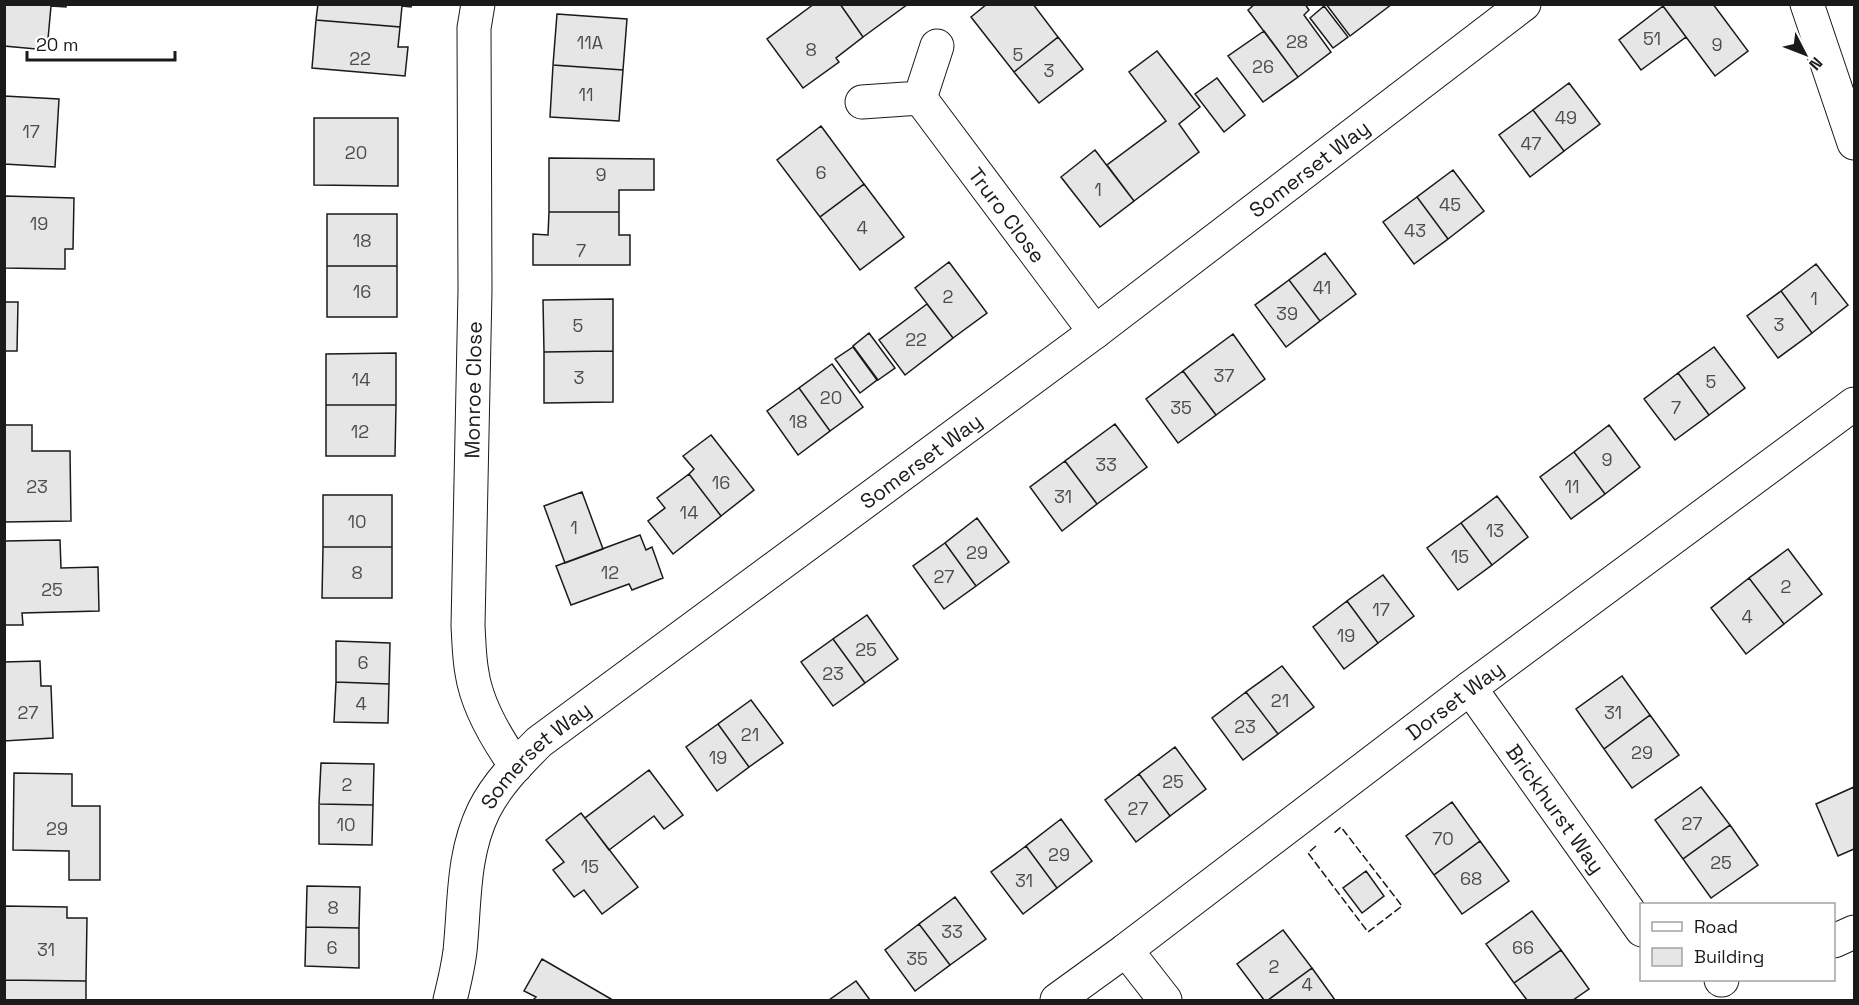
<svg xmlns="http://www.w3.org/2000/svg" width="1859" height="1005" font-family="'Space Grotesk',sans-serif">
<rect width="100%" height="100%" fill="#fff"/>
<path fill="#e6e6e6" stroke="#1a1a1a" stroke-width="1.5" d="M4,4H66V7L51,6L47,50L4,46Z
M318,4H412L411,7L402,6L400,27L316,20Z
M814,4H840L863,37L836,58L839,62L803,88L767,39Z
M840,4H908L863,37Z
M987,4H1033L1058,37L1014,72L971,17Z
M1255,4H1305L1309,10L1304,15L1331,52L1298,77L1248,10Z
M1326,4H1392L1350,36Z
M1665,4H1713L1748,51L1715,76L1663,6Z
M1324,6L1348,37L1333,48L1310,18Z
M1663,6L1686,37L1641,70L1619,40Z
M557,14L627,19L623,70L553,65Z
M316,20L400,27L398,47H408L405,76L312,68Z
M1264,31L1298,77L1263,102L1228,56Z
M1058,37L1083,69L1039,103L1014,72Z
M1157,51L1200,107L1179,124L1199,152L1134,201L1107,165L1166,121L1129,72Z
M553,65L623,70L619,121L550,117Z
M1217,78L1245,115L1224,132L1195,94Z
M1569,83L1600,124L1564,151L1533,110Z
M4,96L59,99L55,167L4,164Z
M1533,110L1564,151L1530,177L1499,135Z
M314,118H398V186L314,185Z
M821,126L864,184L820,217L777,160Z
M1095,150L1134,201L1100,227L1061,177Z
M549,158L654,159V190H619V212H549Z
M1453,170L1484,211L1448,239L1417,197Z
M864,184L904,237L860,270L820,217Z
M4,196L74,198L73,249H65V269L4,268Z
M1417,197L1448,239L1414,264L1383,222Z
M549,212H619V235H630V265H533V234L548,235Z
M327,214H397V266H327Z
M1325,253L1356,294L1320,321L1289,280Z
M949,262L987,313L953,338L915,288Z
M1816,264L1848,305L1812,333L1781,291Z
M327,266H397V317H327Z
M1289,280L1320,321L1286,347L1255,305Z
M1781,291L1812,333L1778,358L1747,316Z
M613,299V351L544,352L543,300Z
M4,302H18L17,351H4Z
M927,304L953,338L905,375L879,340Z
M869,333L895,368L878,380L853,346Z
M1233,334L1265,379L1216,415L1183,371Z
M853,347L877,380L860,393L835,359Z
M1714,347L1745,388L1709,415L1678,373Z
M613,351V402L544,403V352Z
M396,353V405H326V354Z
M832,364L863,407L830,431L799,388Z
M1183,371L1216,415L1178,443L1146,399Z
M1678,373L1709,415L1675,440L1644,399Z
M799,388L830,431L798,455L767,411Z
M326,405H396L395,456H326Z
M1115,424L1147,467L1097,504L1065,461Z
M4,425H32V451H70L71,521L4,522Z
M1609,425L1640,467L1605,494L1574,452Z
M711,435L754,490L721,516L689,474L694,469L683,456Z
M1574,452L1605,494L1571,519L1540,477Z
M1065,461L1097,504L1062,531L1030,487Z
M689,474L721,516L673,554L648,521L665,508L657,498Z
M582,492L603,549L565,563L544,506Z
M323,495H392V547H323Z
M1497,496L1528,537L1492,565L1461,523Z
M977,518L1009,562L976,586L945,543Z
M1461,523L1492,565L1458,590L1427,548Z
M640,535L646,550L652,547L663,578L632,590L629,584L571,605L556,566Z
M60,540L61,568L98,567L99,611L22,613L23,625H4V541Z
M945,543L976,586L944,609L913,566Z
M323,547H392V598H322Z
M1788,549L1822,594L1784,624L1749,578Z
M1383,575L1414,616L1378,643L1347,601Z
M1749,578L1784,624L1746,654L1711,608Z
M1347,601L1378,643L1344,669L1313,627Z
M867,615L898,659L865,683L833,639Z
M833,639L865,683L833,706L801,662Z
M336,641L390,643L389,684L336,682Z
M40,661L41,686H51L53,738L4,741V662Z
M1282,666L1314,707L1278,734L1246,692Z
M1622,676L1650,715L1604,749L1576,709Z
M336,682L389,684L388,723L334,722Z
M1246,692L1278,734L1243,760L1212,718Z
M751,700L783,743L749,767L718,724Z
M1650,715L1679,755L1632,788L1604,749Z
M718,724L749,767L717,791L686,747Z
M1175,747L1206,789L1170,816L1139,774Z
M321,763L374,764L373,805L319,804Z
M649,770L683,815L664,829L654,816L609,850L585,818Z
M14,773L72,774V806H100V880H69V851L13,850Z
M1139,774L1170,816L1136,842L1105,800Z
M1701,787L1730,825L1683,859L1655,820Z
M1854,787V849L1838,856L1816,804Z
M1452,802L1480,841L1434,875L1406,836Z
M319,804L373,805L372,845L319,844Z
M581,813L638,887L602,914L584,890L574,897L553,870L564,862L546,840Z
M1061,819L1092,861L1057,888L1026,846Z
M1730,825L1758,865L1711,898L1683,859Z
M1480,841L1509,881L1462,914L1434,875Z
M1026,846L1057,888L1023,914L991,872Z
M1366,871L1384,896L1362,913L1343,888Z
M307,886L360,887L359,928L306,927Z
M955,897L986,939L950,965L919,924Z
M4,906L67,907V918H87L86,981L4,980Z
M1532,911L1561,950L1514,983L1486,944Z
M919,924L950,965L915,991L885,950Z
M306,927L359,928V968L305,966Z
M1283,930L1312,968L1268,1000H1264L1237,964Z
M1561,950L1589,989L1573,1000H1527L1514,983Z
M542,959L611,999L610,1000H533L536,997L524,991Z
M1312,968L1335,1000H1268Z
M4,980L86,981V1000H4Z
M856,981L870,1000H829Z"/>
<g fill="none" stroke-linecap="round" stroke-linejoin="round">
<defs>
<g id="street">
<path d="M478,4L474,28L475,290L468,626C469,641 469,657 472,673C477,706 496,738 516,766"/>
<path d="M1807,4L1854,143"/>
<path id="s1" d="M920,98L1095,332"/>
<path d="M862,102L920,98L937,46"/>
<path id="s2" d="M1470,688L1642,930"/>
<path d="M1834,941L1854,932"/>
<path d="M1126,950L1165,1000"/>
<path d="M1721,980H1722"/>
<path id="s3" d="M450,1000C454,984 458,967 460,951C465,902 462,855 484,810C497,784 518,763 539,742L1095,332L1524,4"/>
<path id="s4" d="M1057,1000L1126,950L1470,688L1854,404"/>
</g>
</defs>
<use href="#street" stroke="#1a1a1a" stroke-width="35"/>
<use href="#street" stroke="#fff" stroke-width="33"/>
<path stroke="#1a1a1a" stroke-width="1.5" stroke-dasharray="8 3" stroke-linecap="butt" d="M1316,846L1308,853L1368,932L1402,906L1341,827L1334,833"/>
</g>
<g text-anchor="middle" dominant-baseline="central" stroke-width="4.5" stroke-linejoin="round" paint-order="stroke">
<g font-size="18" fill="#4d4d4d">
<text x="1652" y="38">51</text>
<text x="1297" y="41">28</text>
<text x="590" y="42">11A</text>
<text x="1717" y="44">9</text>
<text x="811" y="49">8</text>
<text x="1018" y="54">5</text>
<text x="360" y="58">22</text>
<text x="1263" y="66">26</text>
<text x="1049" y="70">3</text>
<text x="586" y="94">11</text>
<text x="1566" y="117">49</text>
<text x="31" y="131">17</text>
<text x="1531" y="143">47</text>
<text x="356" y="152">20</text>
<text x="821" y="172">6</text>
<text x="601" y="174">9</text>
<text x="1098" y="189">1</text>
<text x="1450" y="204">45</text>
<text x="39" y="223">19</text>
<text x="862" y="227">4</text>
<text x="1415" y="230">43</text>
<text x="362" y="240">18</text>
<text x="581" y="250">7</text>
<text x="1322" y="287">41</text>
<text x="362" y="291">16</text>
<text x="948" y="296">2</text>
<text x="1814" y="298">1</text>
<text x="1287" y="313">39</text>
<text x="1779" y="324">3</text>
<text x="578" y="325">5</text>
<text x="916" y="339">22</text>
<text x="1224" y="375">37</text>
<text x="579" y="377">3</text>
<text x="361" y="379">14</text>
<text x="1711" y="381">5</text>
<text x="831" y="397">20</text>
<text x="1181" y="407">35</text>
<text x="1676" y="407">7</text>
<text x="798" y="421">18</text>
<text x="360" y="431">12</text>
<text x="1607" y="459">9</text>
<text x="1106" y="464">33</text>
<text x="721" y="482">16</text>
<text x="37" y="486">23</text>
<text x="1572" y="486">11</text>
<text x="1063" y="496">31</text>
<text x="689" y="512">14</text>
<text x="357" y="521">10</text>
<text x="574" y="527">1</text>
<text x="1495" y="530">13</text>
<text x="977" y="552">29</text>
<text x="1460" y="556">15</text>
<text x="357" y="572">8</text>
<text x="610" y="572">12</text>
<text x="944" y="576">27</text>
<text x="1786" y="586">2</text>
<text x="52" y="589">25</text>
<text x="1381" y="609">17</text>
<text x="1747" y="616">4</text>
<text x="1346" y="635">19</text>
<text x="866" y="649">25</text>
<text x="363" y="662">6</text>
<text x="833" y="673">23</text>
<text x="1280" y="700">21</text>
<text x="361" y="703">4</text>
<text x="28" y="712">27</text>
<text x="1613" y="712">31</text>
<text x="1245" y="726">23</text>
<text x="750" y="734">21</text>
<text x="1642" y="752">29</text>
<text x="718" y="757">19</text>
<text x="1173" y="781">25</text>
<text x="347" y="784">2</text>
<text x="1138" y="808">27</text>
<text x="1692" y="823">27</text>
<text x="346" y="824">10</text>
<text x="57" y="828">29</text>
<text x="1443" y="838">70</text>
<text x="1059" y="854">29</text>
<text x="1721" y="862">25</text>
<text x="590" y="866">15</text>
<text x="1471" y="878">68</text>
<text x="1024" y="880">31</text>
<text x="333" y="907">8</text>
<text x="952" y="931">33</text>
<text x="332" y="947">6</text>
<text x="1523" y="947">66</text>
<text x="46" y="949">31</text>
<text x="917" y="958">35</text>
<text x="1274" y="966">2</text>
<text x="1307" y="984">4</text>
</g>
<g font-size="21" fill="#1a1a1a" stroke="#fff">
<text stroke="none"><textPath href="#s3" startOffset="1242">Somerset Way</textPath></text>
<text stroke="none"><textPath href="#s1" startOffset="146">Truro Close</textPath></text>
<text transform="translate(473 390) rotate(-89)">Monroe Close</text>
<text stroke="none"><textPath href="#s3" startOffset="756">Somerset Way</textPath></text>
<text stroke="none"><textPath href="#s4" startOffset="498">Dorset Way</textPath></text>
<text stroke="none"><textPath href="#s3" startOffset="270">Somerset Way</textPath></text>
<text stroke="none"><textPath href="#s2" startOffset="148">Brickhurst Way</textPath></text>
</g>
</g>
<rect width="1859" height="1005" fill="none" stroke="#1a1a1a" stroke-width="12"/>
<rect x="1640" y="903" width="195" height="78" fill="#ffffff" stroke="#a3a3a3" stroke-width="1.5"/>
<rect x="1652" y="922" width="30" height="9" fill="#ffffff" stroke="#a3a3a3" stroke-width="1.5"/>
<text x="1694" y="933" font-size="18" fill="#1a1a1a">Road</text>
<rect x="1652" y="948" width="30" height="18" fill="#e6e6e6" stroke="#a3a3a3" stroke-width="1.5"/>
<text x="1694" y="963" font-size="18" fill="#1a1a1a">Building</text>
<g transform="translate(1805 54) rotate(132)" stroke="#ffffff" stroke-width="4.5" paint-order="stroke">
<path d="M0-4.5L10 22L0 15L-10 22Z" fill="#1a1a1a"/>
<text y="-9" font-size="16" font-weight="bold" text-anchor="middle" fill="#1a1a1a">N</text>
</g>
<path d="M27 51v9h148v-9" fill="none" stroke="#1a1a1a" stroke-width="3"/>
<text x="36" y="51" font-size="18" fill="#1a1a1a" stroke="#ffffff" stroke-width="4.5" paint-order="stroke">20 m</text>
</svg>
